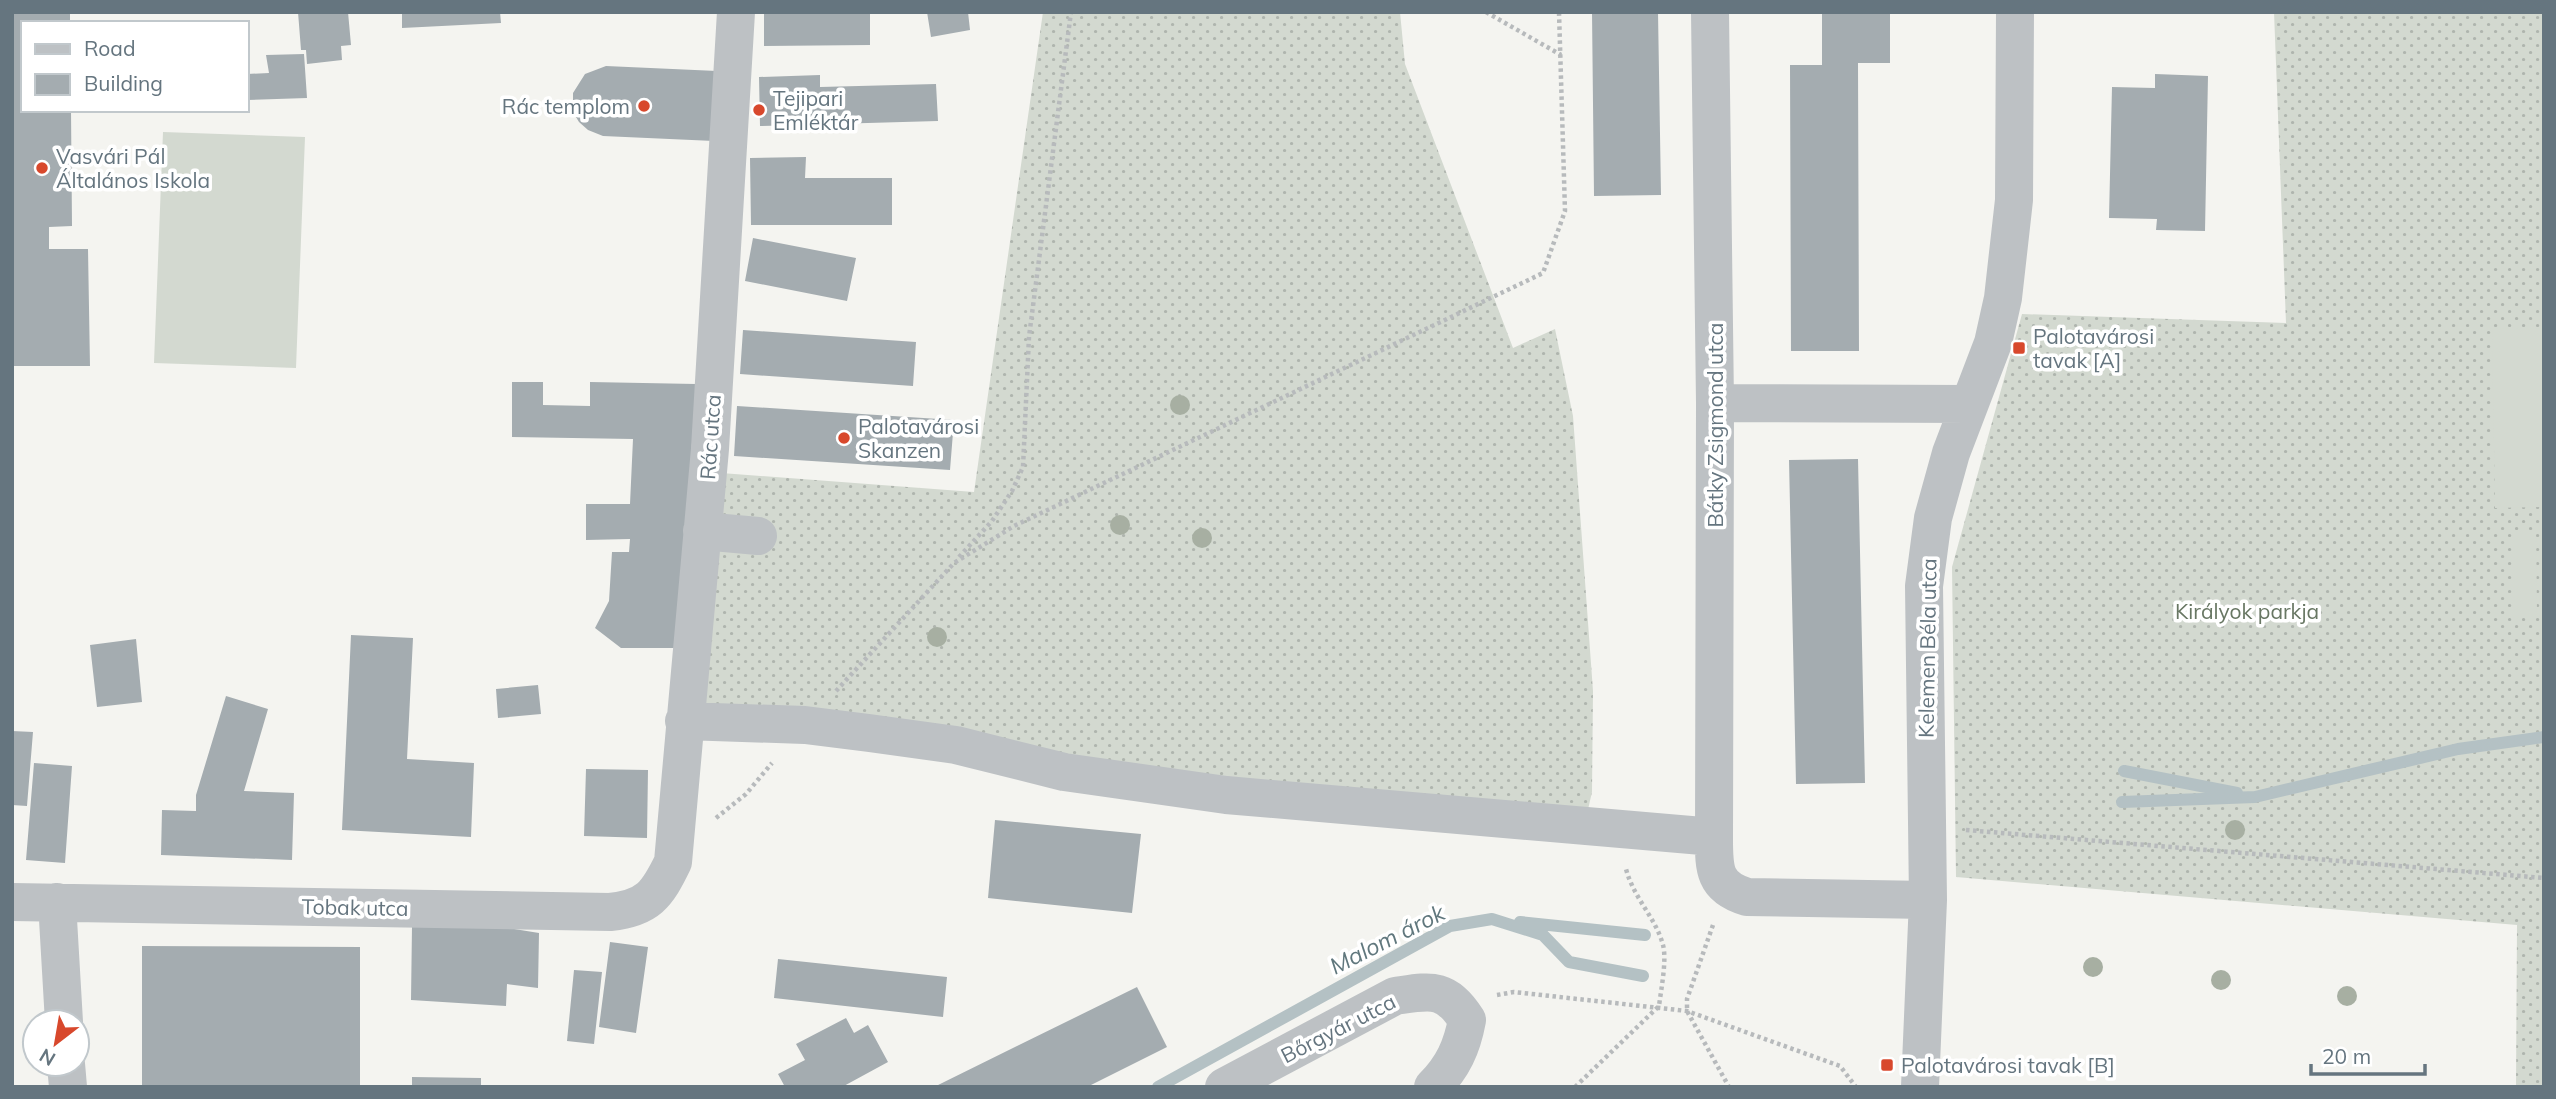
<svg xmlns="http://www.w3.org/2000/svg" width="2556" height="1099" font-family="Mulish,sans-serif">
<defs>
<pattern id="grass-dots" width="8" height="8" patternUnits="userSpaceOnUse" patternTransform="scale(1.75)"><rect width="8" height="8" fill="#d3d9d0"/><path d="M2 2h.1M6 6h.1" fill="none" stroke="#afb5ae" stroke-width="1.8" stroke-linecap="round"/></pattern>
</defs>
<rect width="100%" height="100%" fill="#f4f4f0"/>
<path fill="url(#grass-dots)" d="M1043,12H1400L1405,64L1513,348L1555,329L1573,416L1593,691L1592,792L1584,827L684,721L708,472L974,492Z
M2274,12H2544V1087H2516L2517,925L1956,877L1952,567L2022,314L2286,323Z"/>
<path fill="#d3d9d0" d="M163,132L305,137L296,368L154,363Z
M2544,328V507L2495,508L2492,329Z
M2513,532H2536L2537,616H2513Z"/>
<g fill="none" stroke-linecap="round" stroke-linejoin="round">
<path stroke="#b4c1c4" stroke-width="12" d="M2124,771L2237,793
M2122,802L2255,797L2458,749L2544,737
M1520,922L1645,935
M1158,1087L1450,926L1492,919L1543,935L1569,962L1643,976"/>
</g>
<path fill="#a4acb0" d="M12,12H70V23H23V110H71L72,226L49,227V249H88L90,366H12Z
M298,12H348L351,45L341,46L342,60L307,64L306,50H301Z
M402,12H500L501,23L402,28Z
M764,12H870V45L764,46Z
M927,12H968L970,30L931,37Z
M1592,12H1658L1661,195L1594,196Z
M1822,12H1890V63H1858L1859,351H1791L1790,65H1822Z
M304,54L307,98L247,100V74L269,73L266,55Z
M606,66L717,71L714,141L603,136L588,130L579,122L573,112V93L585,74Z
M2155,74L2208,76L2205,231L2156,230L2157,219L2109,218L2112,87L2155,88Z
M820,75V87L936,84L938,121L760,126L759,77Z
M806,157L805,178H892V225H751L750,158Z
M753,238L856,258L847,301L745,281Z
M743,330L916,342L913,386L740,374Z
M512,382H543V405L590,406V382L696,384L678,648H621L595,628L609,601L612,552H629L630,539L586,540V504H630L633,439L512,437Z
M737,406L954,420L950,470L734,456Z
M1858,459L1865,783L1796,784L1789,460Z
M351,635L413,638L407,759L474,763L471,837L342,830Z
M136,639L142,702L97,707L90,645Z
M538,685L541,714L498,718L496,689Z
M226,696L268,709L244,791L294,793L292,860L161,855L162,810L196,811V795Z
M12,731L33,732L27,806L12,805Z
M34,763L72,766L65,863L26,860Z
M586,769L648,770L647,838L584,836Z
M995,820L1141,834L1132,913L988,898Z
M412,926L508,928L539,933L538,988L507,984L506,1006L411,1000Z
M610,942L648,947L636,1033L599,1027Z
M142,946L360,947V1087H142Z
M778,959L947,977L943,1017L774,998Z
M574,970L602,972L594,1044L567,1041Z
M1137,987L1167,1047L1087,1087H934Z
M846,1018L854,1033L868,1025L888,1062L842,1087H785L778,1074L805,1060L796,1044Z
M412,1077L481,1078V1087H412Z"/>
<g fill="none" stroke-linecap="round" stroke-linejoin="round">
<path stroke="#b7babc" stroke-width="4.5" stroke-dasharray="3.5 3.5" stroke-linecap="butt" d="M1486,12L1561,55
M959,557L992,521L1012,491L1023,467L1029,337L1071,12
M836,691L954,563L1014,526L1543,273L1565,211L1559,12
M716,818L746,794L772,763
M1966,830L2544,878
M1713,925L1687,999V1011L1729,1087
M1497,995L1514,992L1687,1011L1840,1066L1856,1087
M1575,1087L1659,1006C1661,990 1667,960 1663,945C1656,918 1634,899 1626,869"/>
<path stroke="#bdc1c4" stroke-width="38" d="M1710,12L1715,403L1714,837
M1715,403L1969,404
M702,531L758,536
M684,721L805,725L869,733L956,745L1064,772L1226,795L1714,837C1714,868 1713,887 1747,897L1928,900
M12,902L610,912C648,908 657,895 673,862L710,449L736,12
M57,902L64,1022
M66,1064L68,1087
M1224,1087L1395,996C1430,991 1446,986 1467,1020C1462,1047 1453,1067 1433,1087
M1920,1087L1928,900L1924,586L1933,518L1951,453L1993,343L2003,298L2014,200L2015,12"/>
</g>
<g fill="#a7afa2">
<circle cx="1180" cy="405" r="10"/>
<circle cx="1120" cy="525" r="10"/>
<circle cx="1202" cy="538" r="10"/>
<circle cx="937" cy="637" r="10"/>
<circle cx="2235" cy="830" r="10"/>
<circle cx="2093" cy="967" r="10"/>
<circle cx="2221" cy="980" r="10"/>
<circle cx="2347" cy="996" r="10"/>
</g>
<g fill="#d8482c" stroke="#fff" stroke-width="2.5">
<circle cx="644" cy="106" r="7"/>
<circle cx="759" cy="110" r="7"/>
<circle cx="42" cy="168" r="7"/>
<rect x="2012" y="341" width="14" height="14" rx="3.5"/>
<circle cx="844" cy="438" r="7"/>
<rect x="1880" y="1058" width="14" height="14" rx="3.5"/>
</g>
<g text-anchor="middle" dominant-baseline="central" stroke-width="7" stroke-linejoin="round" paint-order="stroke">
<g font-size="21" fill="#65757f" stroke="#fff" text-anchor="start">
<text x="773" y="98">Tejipari<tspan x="773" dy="24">Emléktár</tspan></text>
<text x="630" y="106" text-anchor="end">Rác templom</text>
<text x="56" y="156">Vasvári Pál<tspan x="56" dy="24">Általános Iskola</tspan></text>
<text x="2033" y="336">Palotavárosi<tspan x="2033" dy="24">tavak [A]</tspan></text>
<text x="858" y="426">Palotavárosi<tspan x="858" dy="24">Skanzen</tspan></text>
<text x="1901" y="1065">Palotavárosi tavak [B]</text>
</g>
<g font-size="21" fill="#65757f" stroke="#fff">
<text transform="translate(1715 425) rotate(-90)">Bátky Zsigmond utca</text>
<text transform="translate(710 437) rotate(-86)">Rác utca</text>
<text transform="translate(1927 648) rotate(-89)">Kelemen Béla utca</text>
<text transform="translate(355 907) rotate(1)">Tobak utca</text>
<text transform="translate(1338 1028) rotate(-27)">Bőrgyár utca</text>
</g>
<g font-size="21" fill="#687763" stroke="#fff">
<text x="2247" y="611">Királyok parkja</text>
</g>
<g font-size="23" font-style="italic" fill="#60777d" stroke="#fff">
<text transform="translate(1387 939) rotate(-27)">Malom árok</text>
</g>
</g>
<rect width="2556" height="1099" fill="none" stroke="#65757f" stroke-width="28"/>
<rect x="21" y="21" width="228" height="91" fill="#ffffff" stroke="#c1c8cc" stroke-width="2"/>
<rect x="35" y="44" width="35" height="10" fill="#bdc1c4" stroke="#c1c8cc" stroke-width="2"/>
<text x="84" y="56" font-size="21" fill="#65757f">Road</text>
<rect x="35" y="74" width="35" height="21" fill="#a4acb0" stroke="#c1c8cc" stroke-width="2"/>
<text x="84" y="91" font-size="21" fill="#65757f">Building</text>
<g transform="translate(56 1043) rotate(211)"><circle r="33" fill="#ffffff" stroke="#c1c8cc" stroke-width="2"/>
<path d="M0-5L12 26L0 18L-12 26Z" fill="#d8482c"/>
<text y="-10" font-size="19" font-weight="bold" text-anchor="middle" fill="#65757f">N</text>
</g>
<path d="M2311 1064v10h114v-10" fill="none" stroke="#65757f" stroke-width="3.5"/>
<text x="2322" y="1064" font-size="21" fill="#65757f" stroke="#ffffff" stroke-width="5" paint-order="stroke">20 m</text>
</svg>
